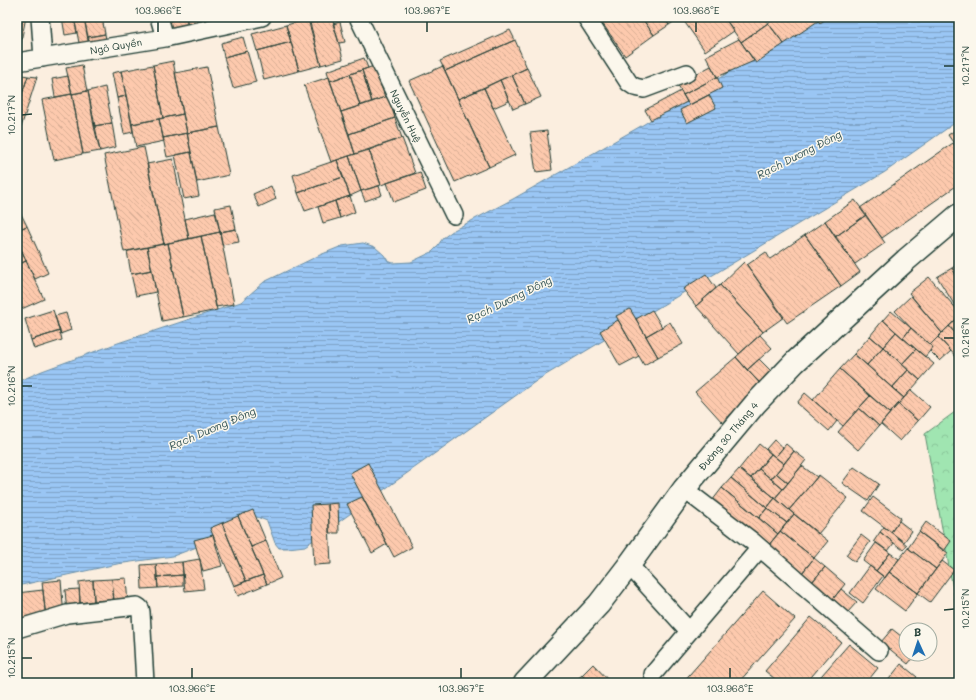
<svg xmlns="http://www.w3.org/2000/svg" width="976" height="700" font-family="Mali,sans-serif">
<defs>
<pattern id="forest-crowns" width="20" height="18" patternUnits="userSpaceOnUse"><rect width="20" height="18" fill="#a0e5b1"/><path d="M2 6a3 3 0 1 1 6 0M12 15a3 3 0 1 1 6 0" fill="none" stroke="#89c599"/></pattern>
<pattern id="water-rules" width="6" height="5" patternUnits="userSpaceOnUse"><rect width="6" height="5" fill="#9ac6f4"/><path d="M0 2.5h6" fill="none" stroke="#7da2c6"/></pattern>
<pattern id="building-back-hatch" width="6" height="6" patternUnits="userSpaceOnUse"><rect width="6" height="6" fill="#fdc9ad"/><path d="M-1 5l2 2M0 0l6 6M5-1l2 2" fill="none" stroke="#d8ae95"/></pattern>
</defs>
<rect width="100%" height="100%" fill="#fbeedf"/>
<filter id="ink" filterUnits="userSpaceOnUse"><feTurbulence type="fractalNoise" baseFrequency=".025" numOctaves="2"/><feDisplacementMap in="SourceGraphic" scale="8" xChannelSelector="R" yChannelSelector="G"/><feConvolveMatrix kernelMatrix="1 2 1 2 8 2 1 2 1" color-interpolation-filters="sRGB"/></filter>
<g filter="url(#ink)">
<path fill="url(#forest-crowns)" stroke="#609172" d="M959,409V622L925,434Z"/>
<path fill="url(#water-rules)" stroke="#698fa7" d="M816,17H959V120L885,172L539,379L305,546L288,548H279L275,543L267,521L257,517L237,523L210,542L173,556L117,564L17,586V382L42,371L118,343L241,302L264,282L320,255L342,246L363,243L375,247L384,255L388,261L393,263L411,262L432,252L436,248L443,238L454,230L475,219L513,199L641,126L808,24Z"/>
<path fill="url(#building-back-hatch)" stroke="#1f3d34" d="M17,17H26L17,61Z
M62,17H74L77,33L65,35Z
M74,17H84L89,46L80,48Z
M84,17H102L105,34L88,37Z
M164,17H186L188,26L166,30Z
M186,17H201L203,23L188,26Z
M201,17H224L203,23Z
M332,17L343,59L321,65L309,23Z
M598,17H641L654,35L625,56Z
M641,17H664L669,25L654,35Z
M664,17H681L669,25Z
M681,17H724L734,31L705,51Z
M724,17H764L768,23L741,42Z
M777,17H815L818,21L784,44L768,23Z
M815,17H829L820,23Z
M309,19L321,65L299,71L286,25Z
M340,22L345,42L339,43L333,24Z
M768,23L784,44L756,63L741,42Z
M286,25L291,42L257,51L252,34Z
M510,30L515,40L445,71L440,61Z
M105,34L107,45L90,48L88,37Z
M243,37L247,51L224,57L221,43Z
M739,39L754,61L717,77L706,56Z
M515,40L527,68L458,99L445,71Z
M291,42L299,71L264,80L257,51Z
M247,51L256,82L233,88L224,57Z
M364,58L368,68L330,81L327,71Z
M173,61L183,114L163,118L153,65Z
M82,65L87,91L72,94L66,68Z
M153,65L163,118L132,124L121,71Z
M374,66L385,97L372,102L362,70Z
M443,66L489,167L455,182L409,81Z
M711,66L717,77L683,95L677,84Z
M207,67L219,127L187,133L175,73Z
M527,68L541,97L525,104L512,75Z
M362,70L372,102L360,106L350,74Z
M121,71L126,96L117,98L112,73Z
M17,74L28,76L17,109Z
M350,74L360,106L341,112L330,81Z
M512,75L525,104L513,109L500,80Z
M28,76L37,77L17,140V109Z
M68,76L72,94L55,97L52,79Z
M329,77L355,154L331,162L304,85Z
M717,77L722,88L689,105L683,95Z
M500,80L509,101L493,108L484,88Z
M105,87L112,123L94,126L88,91Z
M484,88L515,155L489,167L458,99Z
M88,91L100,151L83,154L72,94Z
M681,91L687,102L651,120L645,110Z
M72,94L83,154L54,160L42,100Z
M709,95L716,108L687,123L680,110Z
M126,96L133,132L124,134L117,98Z
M388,96L395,118L349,134L341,112Z
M183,114L187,133L163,138L159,119Z
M395,118L402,138L355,154L349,134Z
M159,119L164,141L136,147L132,124Z
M112,123L116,147L100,151L94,126Z
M219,127L229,175L197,182L187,133Z
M959,128V151L948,135Z
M547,131L552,170L536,172L530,133Z
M187,133L191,152L167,157L163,138Z
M402,138L415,173L381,185L369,150Z
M953,143L959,151V184L882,238L860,208Z
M144,147L164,244L124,252L104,155Z
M369,150L381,185L361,191L349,156Z
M191,152L199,196L184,199L175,155Z
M349,156L361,191L350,196L337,160Z
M173,159L189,239L164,244L147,164Z
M337,160L343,177L298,193L293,175Z
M420,172L426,190L394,202L387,183Z
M343,177L350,196L305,211L298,193Z
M271,186L276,199L259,207L253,194Z
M379,186L382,195L365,201L361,191Z
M350,196L355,212L340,218L335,201Z
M855,200L866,215L835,237L825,221Z
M335,201L340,218L323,223L318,207Z
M231,205L236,229L220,232L215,208Z
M215,212L220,232L189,239L185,219Z
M21,214L27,226L17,230V215Z
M866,215L885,243L855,264L835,237Z
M825,221L860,272L841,286L805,235Z
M27,226L48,273L35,279L17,241V230Z
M236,229L239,242L222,245L220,232Z
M220,232L234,304L216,307L201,236Z
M805,235L841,286L787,323L747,265L766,252L770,259Z
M201,236L217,310L183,317L168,243Z
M168,243L183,317L162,321L147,247Z
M147,247L152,270L131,274L127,251Z
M22,251L26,261L17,265V253Z
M26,261L44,299L17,311V265Z
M744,262L747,265L784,317L763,332L720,285Z
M959,263V280L952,268Z
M952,268L959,280V312L937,277Z
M152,270L156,292L136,296L131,274Z
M706,274L716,288L696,306L683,289Z
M929,277L959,312V317L942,333L909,293Z
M720,285L763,332L739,354L696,306Z
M911,296L942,333L930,345L911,328L895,311Z
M630,309L658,357L644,365L616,316Z
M53,310L60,331L31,340L25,319Z
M652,310L662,327L646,336L636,319Z
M891,311L911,328L903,338L883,320Z
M66,313L71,330L60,334L55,316Z
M958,317L959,318V338L949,326Z
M618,320L639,356L620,366L600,331Z
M883,320L896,332L883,347L870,336Z
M670,322L683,344L658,357L646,336Z
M949,326L959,338V360L938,337Z
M911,328L933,347L925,357L903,338Z
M60,331L62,340L34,349L31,340Z
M896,332L916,349L902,364L883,347Z
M760,335L772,348L747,370L736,357Z
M870,336L883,347L867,365L854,354Z
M938,337L951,351L940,361L930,351L933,347L930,345Z
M883,347L908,370L892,388L867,365Z
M916,349L934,364L920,380L902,364Z
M854,354L904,398L890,413L840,369Z
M736,357L762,386L722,422L695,392Z
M759,359L772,372L760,383L747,370Z
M840,369L870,396L843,426L813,400Z
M908,370L920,380L904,398L892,388Z
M911,390L930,407L918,421L898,404Z
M805,393L837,421L829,431L797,403Z
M870,396L890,413L879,426L859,408Z
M898,404L918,421L900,441L881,424Z
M859,408L879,426L858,450L838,432Z
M774,440L783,448L775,457L766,449Z
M759,444L771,454L751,478L739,469Z
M786,444L794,451L784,464L775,457Z
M794,451L806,460L788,483L776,473Z
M771,454L784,464L771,479L759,469Z
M368,463L412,547L394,557L350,473Z
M802,466L817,477L789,510L775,498Z
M854,467L879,484L868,501L842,483Z
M739,469L775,498L767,508L731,478Z
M759,469L783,489L775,498L751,478Z
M776,473L788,483L783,489L771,479Z
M819,475L848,498L818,534L789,510Z
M731,478L767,508L759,518L722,488Z
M722,488L778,534L768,546L712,501Z
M362,497L387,544L372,553L347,504Z
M873,497L901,518L891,532L863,511Z
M775,498L794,514L787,523L767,508Z
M338,503L339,533H329L328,504Z
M328,504L331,564L314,565L311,505Z
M767,508L787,523L778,534L759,518Z
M253,510L266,541L251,547L238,516Z
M794,514L828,541L814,558L780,531Z
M238,516L263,575L246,581L222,523Z
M899,521L912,531L904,542L891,532Z
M926,522L951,541L944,551L919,532Z
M222,523L246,581L234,586L210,528Z
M884,527L907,545L903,550L880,532Z
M780,531L814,558L802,573L768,546Z
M880,532L894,543L888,551L874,541Z
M919,532L948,553L936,569L908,548Z
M213,535L222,566L203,571L194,540Z
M861,535L870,542L855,562L846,555Z
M266,541L281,578L267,584L251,547Z
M876,543L890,553L876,571L863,561Z
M908,548L936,569L918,593L889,572Z
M890,553L899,559L885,578L876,571Z
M814,558L825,567L812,582L802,573Z
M200,559L204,589L185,591L182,562Z
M942,561L954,570L930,602L918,593Z
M182,562L183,575L157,577L156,564Z
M156,564L158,588L142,589L141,565Z
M870,566L883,576L863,603L850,593Z
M825,567L845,584L833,599L812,582Z
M889,572L918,593L905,611L876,589Z
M183,575V586L158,588L157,577Z
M263,575L267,584L238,596L234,586Z
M126,578L128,605L114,606L112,579Z
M112,579L114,600L94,601L93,580Z
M61,580L64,617L46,619L42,582Z
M93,580L94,601L80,603L79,582Z
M79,589L81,612L67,613L65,590Z
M841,589L857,602L847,613L832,600Z
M43,590L46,619L17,623V593Z
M763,591L795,619L738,683H682Z
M811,617L841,642L806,683H780L765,671Z
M892,629L906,640V654H916L908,664L881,642Z
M849,644L878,668L866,683H815Z
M593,664L611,683H589L582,675Z
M901,664L917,677L913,683H886Z
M582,675L589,683H573Z"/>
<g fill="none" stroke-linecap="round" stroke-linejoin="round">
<defs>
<path id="minor" d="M40,17L43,58
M159,17L165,38
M358,17L454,215
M586,17L629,83L635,87L644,89L687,73
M17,62L165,38L262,17
M684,489L752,541L879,651
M629,565L689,631
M17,629L67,614L137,606L140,608L141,612L145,683
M653,674L760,548"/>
<path id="major" d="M525,683L599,604L629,565L684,489L755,404L795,362L906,260L959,215"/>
</defs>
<use href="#minor" stroke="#1f3d34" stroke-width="20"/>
<use href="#major" stroke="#1f3d34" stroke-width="25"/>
<use href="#minor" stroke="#fbf7ec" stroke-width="17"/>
<use href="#major" stroke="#fbf7ec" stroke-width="22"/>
</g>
</g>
<path fill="none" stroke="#1f3d34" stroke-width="1.5" d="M158,22V32M427,22V32M696,22V32M944,66H954M22,115L32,114M944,338H954M22,386H32M944,610L954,609M22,658H32M192,668V678M461,668V678M730,668V678"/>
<g text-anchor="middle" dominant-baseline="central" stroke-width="3" stroke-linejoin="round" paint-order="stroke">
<g font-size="10" fill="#1f3d34" stroke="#fbf7ec">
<text transform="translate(116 46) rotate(-10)">Ngô Quyền</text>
<text transform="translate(406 116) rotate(64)">Nguyễn Huệ</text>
<text transform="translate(728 436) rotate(-50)">Đường 30 Tháng 4</text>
</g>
<g font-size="11" font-style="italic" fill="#38585a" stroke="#fbf7ec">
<text transform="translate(799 154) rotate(-27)">Rạch Dương Đông</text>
<text transform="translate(509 299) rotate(-26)">Rạch Dương Đông</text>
<text transform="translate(212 428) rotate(-23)">Rạch Dương Đông</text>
</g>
</g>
<rect width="976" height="700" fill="none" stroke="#fbf7ec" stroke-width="44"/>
<g transform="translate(918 642) rotate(357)"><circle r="19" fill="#fbf7ec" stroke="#a3ada2"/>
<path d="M0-3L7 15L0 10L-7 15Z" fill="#1f6fb2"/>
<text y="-6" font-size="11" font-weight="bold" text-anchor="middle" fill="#1f3d34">B</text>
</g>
<rect x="22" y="22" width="932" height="656" fill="none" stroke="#1f3d34" stroke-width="1.5"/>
<g font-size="10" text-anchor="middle" fill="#1f3d34">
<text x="158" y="14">103.966°E</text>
<text x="427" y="14">103.967°E</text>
<text x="696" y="14">103.968°E</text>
<text transform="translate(965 66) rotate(-90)" y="4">10.217°N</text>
<text transform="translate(11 115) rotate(-90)" y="4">10.217°N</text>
<text transform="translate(965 338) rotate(-90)" y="4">10.216°N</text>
<text transform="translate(11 386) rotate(-90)" y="4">10.216°N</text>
<text transform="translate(965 609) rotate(-90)" y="4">10.215°N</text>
<text transform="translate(11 658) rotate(-90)" y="4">10.215°N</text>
<text x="192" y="692">103.966°E</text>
<text x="461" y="692">103.967°E</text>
<text x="730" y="692">103.968°E</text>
</g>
</svg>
